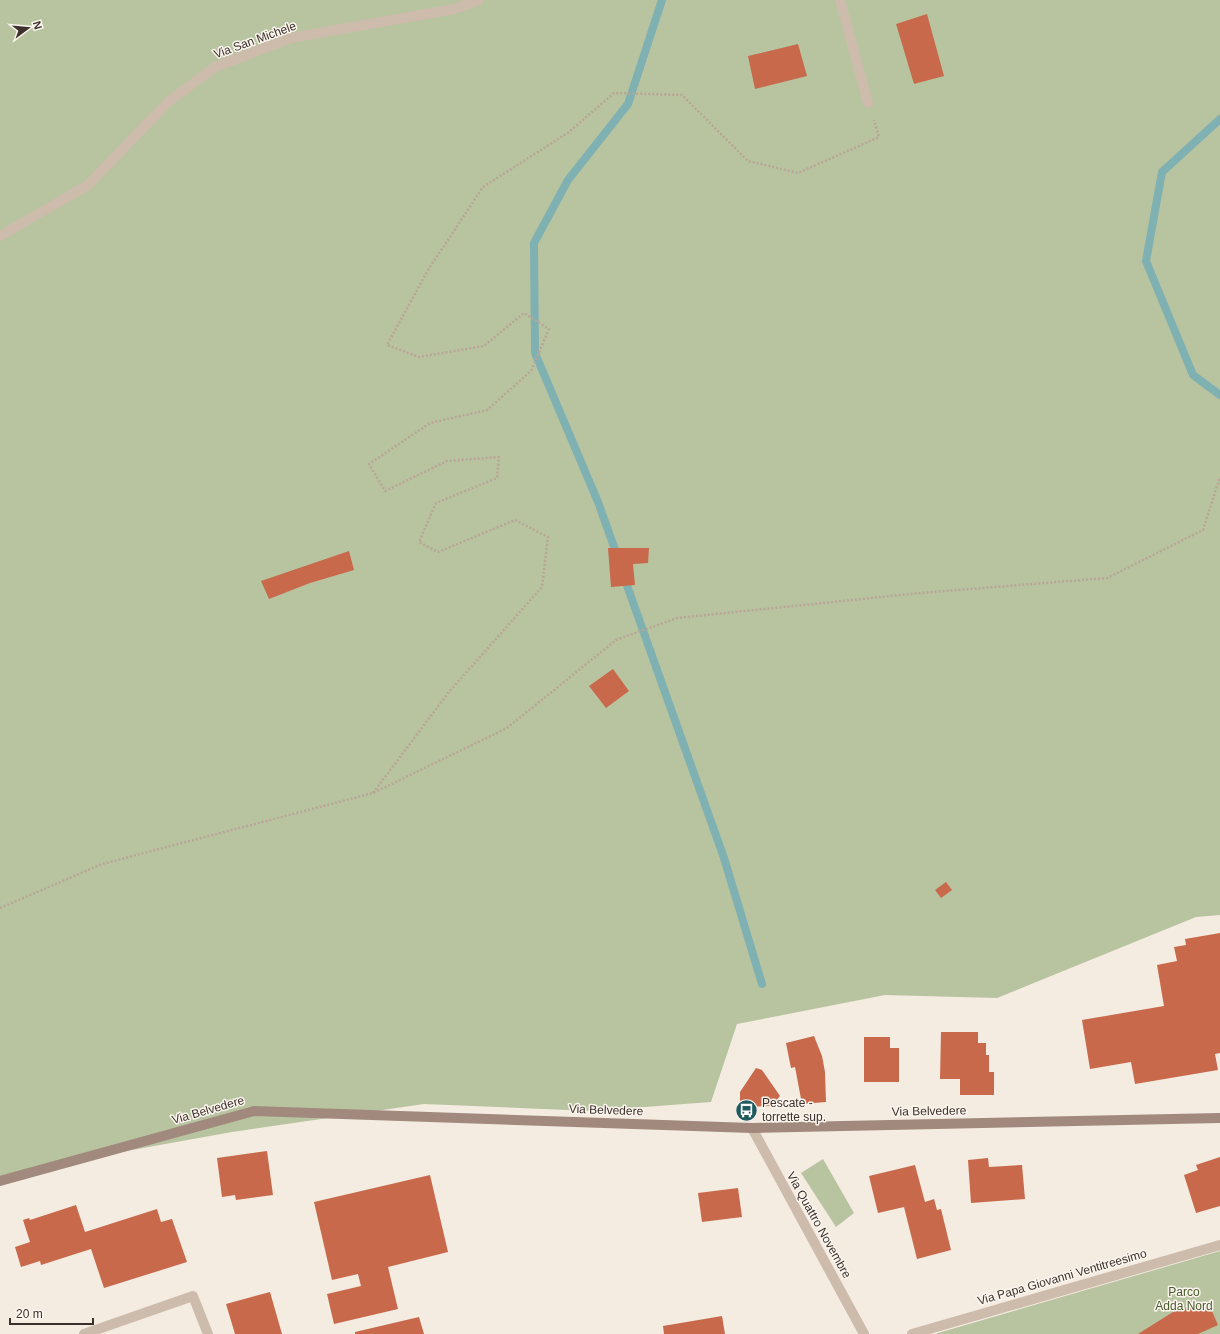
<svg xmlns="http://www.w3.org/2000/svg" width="1220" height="1334" font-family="Arial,sans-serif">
<rect width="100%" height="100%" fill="#f4ebe1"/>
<path fill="#b8c4a0" d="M0,0H1220V915L1196,917L997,998L885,995L737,1024L711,1102L591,1111L424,1104L232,1132L82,1159L0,1178Z
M823,1159L854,1213L836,1227L801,1173Z
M1220,1251V1334H936L938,1333Z"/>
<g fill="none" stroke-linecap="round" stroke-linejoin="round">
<path stroke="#7fb0b2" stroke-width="8" d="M1220,119L1162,172L1146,261L1193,375L1220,395
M618,558L598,502L535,353L534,243L568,180L628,104L662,0
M624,577L724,858L762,984"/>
</g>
<path fill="#c8694b" d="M927,14L944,76L914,84L896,24Z
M798,44L807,76L755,89L748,56Z
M608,548H649L648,563L633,564L635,585L611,587Z
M349,551L354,570L310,583L269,599L261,581Z
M613,669L629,691L606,708L589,686Z
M946,882L952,890L941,898L935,890Z
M1220,933V1053L1215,1054L1218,1070L1135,1084L1131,1062L1090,1069L1082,1020L1164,1006L1157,965L1177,961L1174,947L1186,945L1185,939Z
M941,1032H978V1043H986V1055H989V1072H994V1095H960V1079H940Z
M814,1036L822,1056L825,1072L826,1102L802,1104L795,1067L791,1068L786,1043Z
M864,1037H890V1048H899V1082H864Z
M756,1068L762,1070L780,1096L772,1106L740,1107V1092Z
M267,1151L273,1195L236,1200L235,1195L222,1197L217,1158Z
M1220,1157V1206L1196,1213L1184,1175L1198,1170L1196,1165Z
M988,1158L989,1167L1022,1165L1025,1199L971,1203L968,1160Z
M915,1165L925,1202L934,1199L937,1210L941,1209L951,1250L917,1259L904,1207L878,1213L869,1176Z
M430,1175L448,1252L388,1267L398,1309L334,1324L327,1294L361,1286L358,1274L332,1280L314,1202Z
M738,1188L742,1217L702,1222L698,1193Z
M76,1205L85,1232L157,1209L161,1222L172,1219L187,1262L104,1288L91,1249L41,1265L40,1261L21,1267L15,1247L30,1242L23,1220L29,1218L30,1220Z
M270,1292L282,1334H235L226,1304Z
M1208,1302L1218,1325L1198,1334H1138L1173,1312Z
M722,1316L725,1334H664L663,1326Z
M419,1317L424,1334H355V1332Z"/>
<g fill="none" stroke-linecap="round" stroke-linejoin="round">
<path stroke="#b9a596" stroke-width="2.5" stroke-dasharray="2 2" stroke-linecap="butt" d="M373,793L448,693L542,587L548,537L515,520L438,552L419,542L436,503L497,478L499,457L447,461L385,491L369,464L430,423L487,410L531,371L549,329L524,313L484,346L419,357L387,345L428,270L483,187L569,132L614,93L682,95L748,161L798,173L879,137L874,120
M0,908L102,864L373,793L507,728L616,640L677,618L920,593L1107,578L1203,530L1220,477"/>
<path stroke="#cdbbac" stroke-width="10" d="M84,1334L193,1296L208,1334"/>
<path stroke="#cdbbac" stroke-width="10" d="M840,0L868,103
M0,236L88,185L168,102L215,67L291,38L454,9L479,0
M752,1128L864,1334
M912,1334L1220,1245"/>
<path stroke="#a18a7d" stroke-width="10" d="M0,1181L254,1111L752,1128L1220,1118"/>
</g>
<defs>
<symbol id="bus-disc" viewBox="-11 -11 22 22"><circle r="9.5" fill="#1f5a5e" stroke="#fbf5ee"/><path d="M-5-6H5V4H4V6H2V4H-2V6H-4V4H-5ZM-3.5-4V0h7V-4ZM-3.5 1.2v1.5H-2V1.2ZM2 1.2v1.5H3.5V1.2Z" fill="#fff"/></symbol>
</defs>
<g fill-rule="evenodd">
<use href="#bus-disc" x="734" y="1098" width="25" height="25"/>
</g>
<g text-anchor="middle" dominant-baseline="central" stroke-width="3" stroke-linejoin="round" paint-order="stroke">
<g font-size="12" fill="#3b302b" stroke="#fbf5ee">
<text transform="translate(255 40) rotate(-20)">Via San Michele</text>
<text transform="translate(208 1110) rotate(-16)">Via Belvedere</text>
<text transform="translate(606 1110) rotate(2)">Via Belvedere</text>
<text transform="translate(929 1111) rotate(-1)">Via Belvedere</text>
<text transform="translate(819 1225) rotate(61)">Via Quattro Novembre</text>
<text transform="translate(1062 1277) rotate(-16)">Via Papa Giovanni Ventitreesimo</text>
</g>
<g font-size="12" fill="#3b302b" stroke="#fbf5ee" text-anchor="start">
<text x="762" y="1103">Pescate -<tspan x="762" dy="14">torrette sup.</tspan></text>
</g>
<g font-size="12" fill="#4a5a2e" stroke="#fbf5ee">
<text x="1184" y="1292">Parco<tspan x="1184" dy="14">Adda Nord</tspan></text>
</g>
</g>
<g transform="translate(28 28) rotate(74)" stroke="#fbf5ee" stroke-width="3" paint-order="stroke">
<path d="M0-3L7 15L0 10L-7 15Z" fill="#3b302b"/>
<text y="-6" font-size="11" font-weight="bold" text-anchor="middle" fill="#3b302b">N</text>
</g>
<path d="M10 1318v6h83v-6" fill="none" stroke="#3b302b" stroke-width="2"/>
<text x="16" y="1318" font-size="12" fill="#3b302b" stroke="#fbf5ee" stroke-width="3" paint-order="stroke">20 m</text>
</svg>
